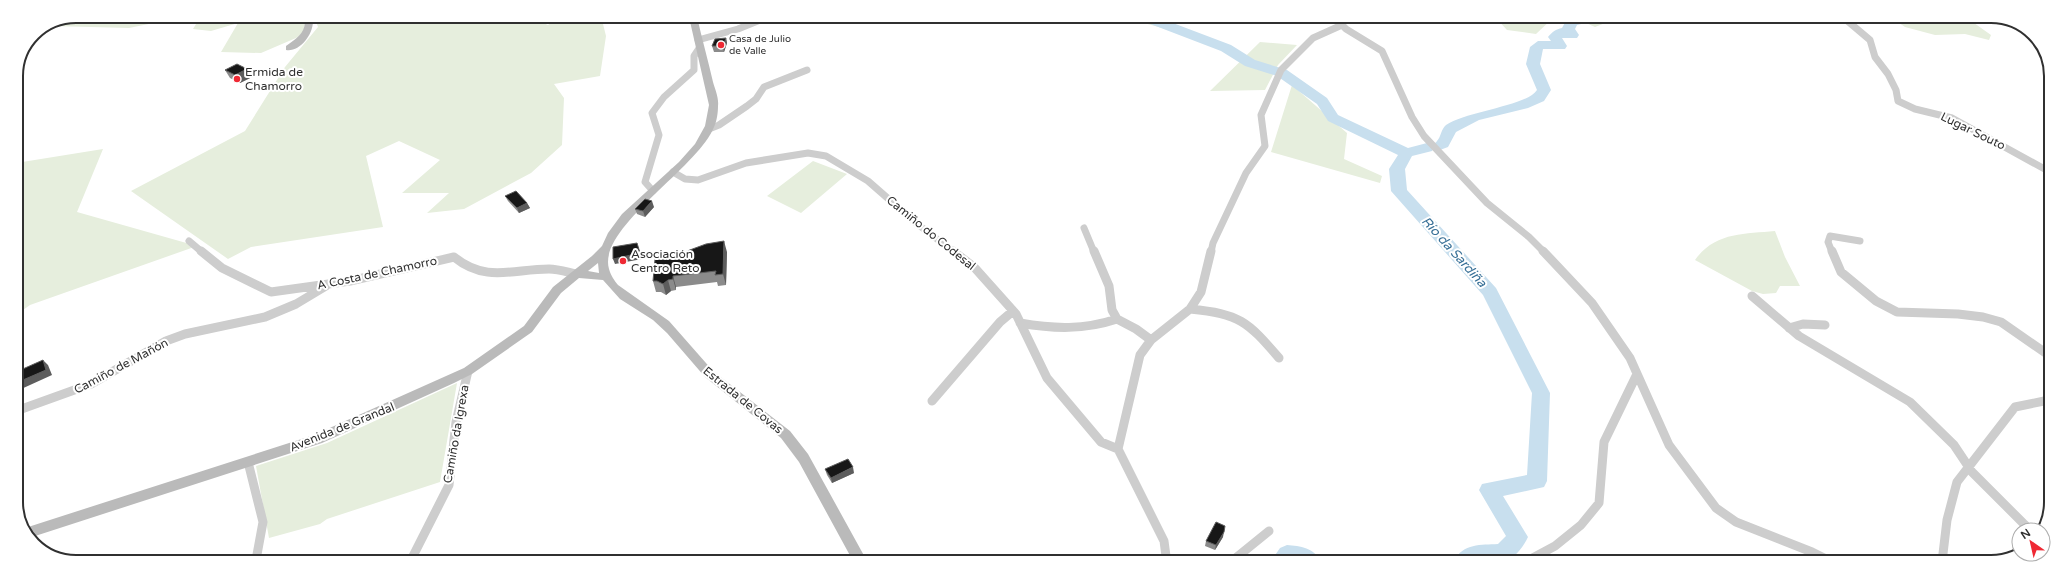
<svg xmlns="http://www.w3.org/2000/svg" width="2067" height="578" font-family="'Varela Round',sans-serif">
<rect width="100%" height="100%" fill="#fff"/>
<path fill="#e6eedd" d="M76,16H188L129,28L52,26Z
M201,16H303L305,21L304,32L296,38L261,53L221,52L238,23L211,31L193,29Z
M314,16H527L548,25L559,16L604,17L602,20L606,36L600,76L554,84L564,98L562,145L531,173L464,209L427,213L449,193H402L440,160L399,141L366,156L383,227L251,247L228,259L131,191L245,131L285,67L318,27Z
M1123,17H1168L1181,33L1129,19Z
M1495,17L1553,18L1536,34L1507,30Z
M1575,18H1618L1595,27Z
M1892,18H1967L1991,35L1989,40L1965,34L1935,35L1905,27Z
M1260,42L1297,45L1278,65L1265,90L1210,91Z
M1292,85L1347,133L1344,159L1382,176L1380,183L1271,152Z
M103,149L77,212L197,246L30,305L16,315V163Z
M813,161L847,174L801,213L767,196Z
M1775,231L1785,257L1800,286H1780L1776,293L1763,294L1752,291L1695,260C1715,232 1744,234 1775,231Z
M457,383L440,482L327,519L320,524L269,538L256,466L327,443Z"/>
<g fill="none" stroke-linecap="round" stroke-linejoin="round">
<path fill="#c8dfee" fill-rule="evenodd" d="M1139,17H1157L1231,45L1255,60L1287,70L1327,98L1338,115L1408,148L1427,143L1432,145L1434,148L1432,151L1412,156L1405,169L1407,190L1496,288L1550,393L1547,481L1544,487L1503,496L1528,537C1524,546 1515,558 1505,561H1454C1463,543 1481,545 1498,544L1506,536L1479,490L1482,484L1527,475L1532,393L1483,295L1391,191L1389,169L1398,155L1328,121L1317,104L1277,76L1245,66L1221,51L1140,20Z
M1574,18H1595L1594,21L1577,25L1575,29L1579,35L1577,38H1562L1567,46L1565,49H1543L1540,64L1551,90L1544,101L1528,108L1479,120L1456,132L1448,147L1440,150L1435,148L1433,145C1434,143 1436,143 1437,141C1441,137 1441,129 1446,125C1467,111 1527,106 1537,90L1526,64L1530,47L1538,41H1551L1548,37C1552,32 1556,29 1562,28L1567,19Z
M1287,545C1300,546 1315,548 1320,561H1271L1280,548Z"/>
<path stroke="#cdcdcd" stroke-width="7" d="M1342,17V25L1346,29L1382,51L1412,117L1424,136L1487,203L1529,237L1544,252
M1844,18L1870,40L1875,57L1888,74L1896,90L1898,101L1915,109L1952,118L2050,172
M698,40L738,29L768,17
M709,129L719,125L747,106L756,99L764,87L807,70
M673,172L685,179L698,180L746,163L808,153L826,156L868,181L916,223L954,252
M653,191L645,182L659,135L652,113L664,97L694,70V56L700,47
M1084,228L1094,252
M189,241L202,252
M1211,252L1213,243L1246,173L1265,146L1261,115L1281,70L1313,38L1342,25
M1832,252L1828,242L1830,236L1860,241"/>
<path stroke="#cdcdcd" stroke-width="9" d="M201,251L222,268L271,292L350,281L454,257C486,283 513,269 549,269C558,269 567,272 576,274
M953,251L974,267L1016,314L1047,378L1101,442L1118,449
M1094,251L1109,286L1112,310L1117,319L1136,329L1151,340
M1543,251L1592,303L1630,358L1669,445L1716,508L1736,522L1812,552L1832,562
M1832,251L1841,272L1876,301L1897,312L1958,314L1983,317L2001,322L2050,356
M1752,296L1799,336L1910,402L1954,445L1972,472L2030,530
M1190,309C1240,314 1247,321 1279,358
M1020,323C1054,329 1084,330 1117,319
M1789,328L1803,324L1825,325
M932,401L1000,322L1013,311
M16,411L91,384L166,341L185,334L265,317L296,304L326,286
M248,462L263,522L256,560
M2037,530L2041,529
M411,560L449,485L456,422L468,371
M1163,561L1166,556L1164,541L1118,449L1140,355L1151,340L1190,309L1201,292L1211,251
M1232,561L1269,531
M1525,562L1555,546L1581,525L1599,503L1604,442L1637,374
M1942,562L1947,520L1957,482L2015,407L2049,400"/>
<path fill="#bababa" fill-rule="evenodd" d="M304,16H312C317,31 300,53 286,50V46C297,38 308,32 304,16Z
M689,17H697C702,39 708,60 713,82C715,89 719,98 718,106C718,112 717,121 714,127C698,168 597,228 609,269C611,276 614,280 618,285L669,321L713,371L790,431L808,454L867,561H853L799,462L781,438L705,377L667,333L653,320L620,299L603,280L579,278L561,293L532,332L472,374L454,383L322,443L29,538L25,528L314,435L464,368L524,326L553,287L592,256L602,246L608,233L622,214L679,162L695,144L705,126L709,105ZM598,263L599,273L588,271Z"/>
</g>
<path fill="#8b8b8b" d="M726,38L727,43L724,52H714L712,46Z
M247,69L252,77L240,83L230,78L225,70Z
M505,196L527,203L530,208L519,213L508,201Z
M654,207L645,217L637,214L635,209Z
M727,252L726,285L718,286L717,282L676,287V290L671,291L666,295L661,292H656L653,281Z
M825,469L854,473L832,483L827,475Z
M1223,537L1215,550L1205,546L1206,541Z"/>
<path fill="#5d5d5d" d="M726,38L727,43L724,52L723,46Z
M247,69L252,77L240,83L235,75Z
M652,201L654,207L645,217L643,211Z
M527,203L530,208L519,213L517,208Z
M724,241L727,252L726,285L723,274Z
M637,243L642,259L615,264L613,259Z
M673,276L676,287V290L673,279Z
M668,280L671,291L666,295L663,284Z
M43,360L48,365L52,375L19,390L16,388V383Z
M853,467L854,473L832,483L831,478Z
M1224,532L1223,537L1215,550L1216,545Z"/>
<path fill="#171717" stroke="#5d5d5d" d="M726,38L723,46H712L715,39Z
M237,64L247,69L235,75L225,70Z
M516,191L527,203L517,208L505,196Z
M645,199L652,201L643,211L635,209Z
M724,241L723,274L715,275L716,271L673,276V279L668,280L663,284L657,281H653L655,259L679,254L706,244Z
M637,243L640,253L613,259V247Z
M43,360L46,370L16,383V372Z
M848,459L853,467L831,478L825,469Z
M1216,522L1225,526L1224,532L1216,545L1206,541Z"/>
<g fill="#ef2934" stroke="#fff" stroke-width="1.5">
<circle cx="721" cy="45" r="4"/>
<circle cx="237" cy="79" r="4"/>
<circle cx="623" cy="261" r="4"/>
</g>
<g text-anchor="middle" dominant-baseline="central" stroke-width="4" stroke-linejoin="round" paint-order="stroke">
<g font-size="10" fill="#303030" stroke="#fff" text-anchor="start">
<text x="729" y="39">Casa de Julio<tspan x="729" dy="12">de Valle</tspan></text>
</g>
<g font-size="12" fill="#303030" stroke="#fff" text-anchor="start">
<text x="245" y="72">Ermida de<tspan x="245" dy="14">Chamorro</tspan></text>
<text x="631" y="254">Asociación<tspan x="631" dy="14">Centro Reto</tspan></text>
</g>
<g font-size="12" fill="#303030" stroke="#fff">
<text transform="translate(1973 131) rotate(26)">Lugar Souto</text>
<text transform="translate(931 233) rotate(39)">Camiño do Codesal</text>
<text transform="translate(377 273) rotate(-12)">A Costa de Chamorro</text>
<text transform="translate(121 366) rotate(-28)">Camiño de Mañón</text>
<text transform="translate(743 400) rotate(39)">Estrada de Covas</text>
<text transform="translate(342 427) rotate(-22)">Avenida de Grandal</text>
<text transform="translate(456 434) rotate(-80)">Camiño da Igrexa</text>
</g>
<g font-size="13" font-style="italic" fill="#387097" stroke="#fff">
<text transform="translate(1454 252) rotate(48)">Río da Sardiña</text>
</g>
</g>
<path d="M0 0H2067V578H0ZM76 23H1991A53 53 0 0 1 2044 76V502A53 53 0 0 1 1991 555H76A53 53 0 0 1 23 502V76A53 53 0 0 1 76 23Z" fill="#fff" fill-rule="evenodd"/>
<path fill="none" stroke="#303030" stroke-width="2" d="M76 23H1991A53 53 0 0 1 2044 76V502A53 53 0 0 1 1991 555H76A53 53 0 0 1 23 502V76A53 53 0 0 1 76 23Z"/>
<g transform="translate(2031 542) rotate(326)"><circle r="19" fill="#ffffff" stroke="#acacac"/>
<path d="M0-3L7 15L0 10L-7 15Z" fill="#ef2934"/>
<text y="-6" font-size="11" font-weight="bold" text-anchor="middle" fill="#303030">N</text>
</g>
</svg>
